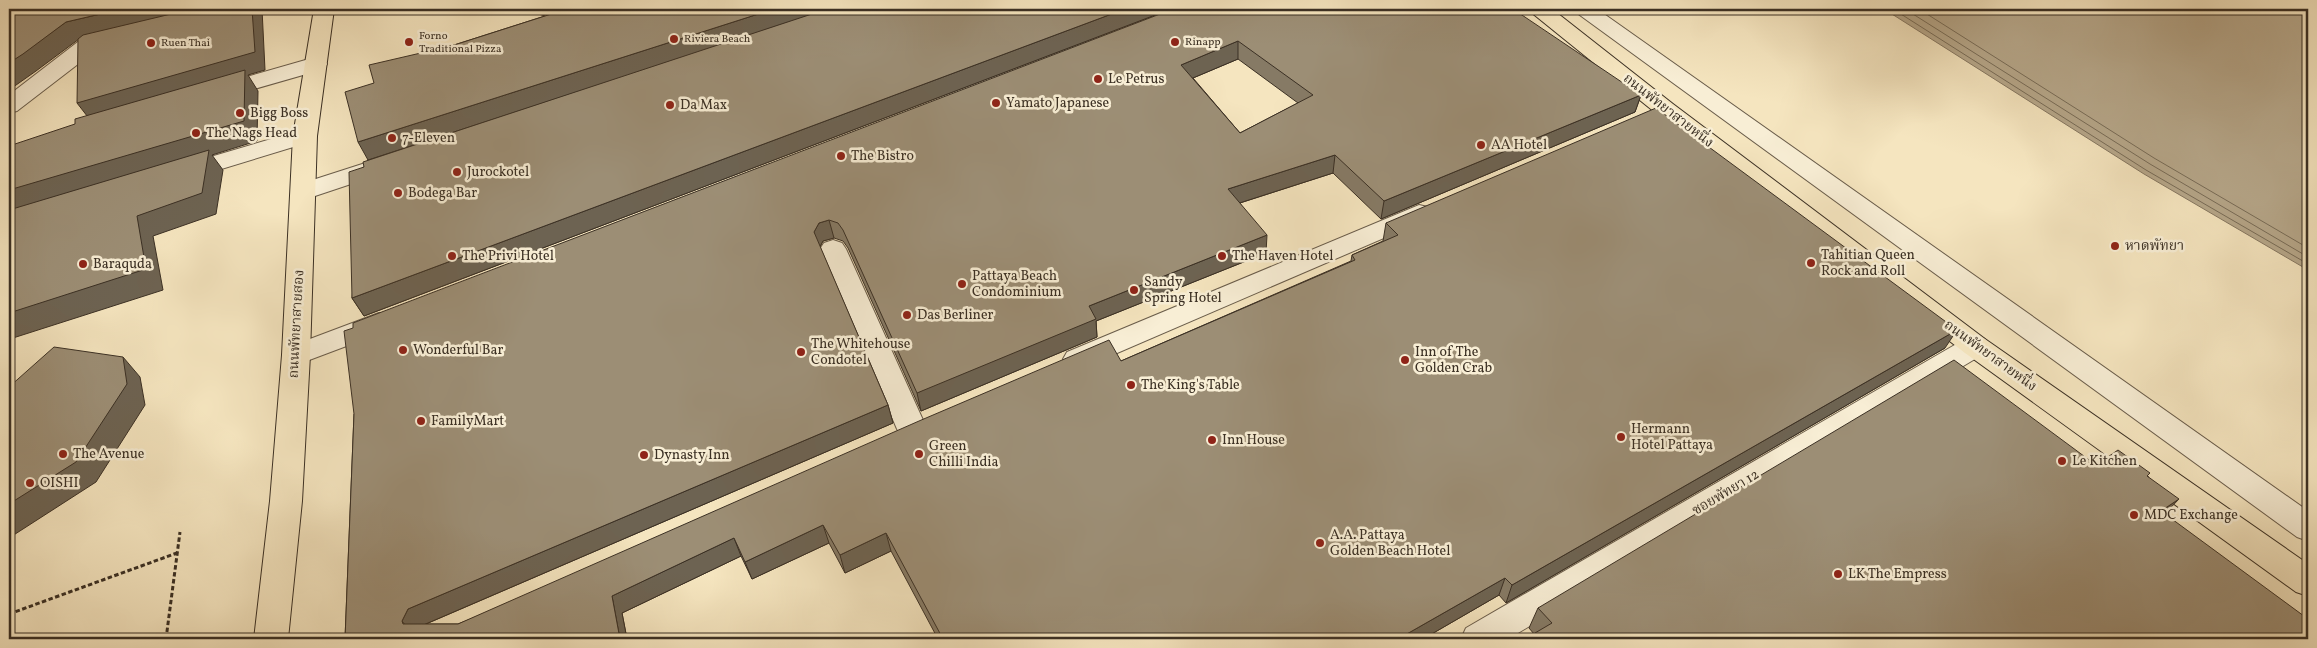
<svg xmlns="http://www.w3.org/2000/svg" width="2317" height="648" font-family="Vollkorn,'Noto Serif Thai',serif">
<rect width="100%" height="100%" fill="#f5e5bf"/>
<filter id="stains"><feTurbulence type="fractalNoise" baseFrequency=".004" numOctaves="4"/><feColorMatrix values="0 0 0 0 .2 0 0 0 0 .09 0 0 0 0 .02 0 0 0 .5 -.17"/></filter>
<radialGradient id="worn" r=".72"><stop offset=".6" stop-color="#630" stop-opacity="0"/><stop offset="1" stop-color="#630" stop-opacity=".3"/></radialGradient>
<path fill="#b6a78a" stroke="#857761" d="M1884,9H2308V270L2144,174Z"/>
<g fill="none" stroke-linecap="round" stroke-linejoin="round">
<path stroke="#786c57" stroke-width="1" d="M1893,9L2146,170L2308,264
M1905,9L2150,164L2308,257
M1919,9L2154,158L2308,248"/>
<defs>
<path id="minor" d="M1574,9H1597L2308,511V541L2297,537L1577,13Z
M111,34L119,35L122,40L119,45L95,51L17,111L9,113V95L79,41Z
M316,57L324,59L327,64L324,69L216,100L208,98L205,93L208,88Z
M305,129L313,131L317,136L313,141L182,181L173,178L170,173L173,168Z
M384,157L393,160L396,165L393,170L303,200L294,198L291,192L294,186Z
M1419,205L1428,207L1432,213L1428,219L1087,366L1077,369L1067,366L1063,359L1067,352Z
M833,240L842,243L846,249L927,429L922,437L912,441L902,437L897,429L820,249L824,243Z
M379,313L389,316L393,323L389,330L296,365L286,362L282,355L286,348Z
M1975,336L1985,339L1989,346L1985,353L1508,639H1461L1466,628L1965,339Z"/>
<path id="major" d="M314,9H334L317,136L310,355L302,501L288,639H254L270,501L282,355L293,136Z
M1529,9H1552L1673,104L1985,339L2308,564V596L2296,592L1965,353L1657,114L1532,13Z"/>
</defs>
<use href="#minor" stroke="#6a5d4b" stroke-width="2"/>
<use href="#major" stroke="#3b3024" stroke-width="2"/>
<path stroke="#3b3024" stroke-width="3" stroke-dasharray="4.5 2.5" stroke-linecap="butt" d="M9,614L177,553
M166,639L180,532"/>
<use href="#minor" fill="#f8eed5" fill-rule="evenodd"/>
<use href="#major" fill="#f5e5bf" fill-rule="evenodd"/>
</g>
<path fill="#867a65" stroke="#3b3024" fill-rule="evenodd" d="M522,9H1171L364,316L352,298L364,167L368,160L374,83L451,46L545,16Z
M1173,9L1491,14L1641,95L1635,112L1381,219L1333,173L1240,203L1266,253L1096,321L1097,337L921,411L848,248L843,241L834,238L823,241L820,247L888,405L893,423L426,624H458L1121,361L1351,261L1352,255L1383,241L1386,223L1945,348L1506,603L1499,595L1423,639H938L891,551L845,573L829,543L752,579L741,556L622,613L627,639H345L354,414ZM1238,59L1298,103L1240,133L1193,78Z
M2096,465L2148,476L2165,514L2308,639H1532L1534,634L1529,628L1538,608Z"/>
<path fill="#6d6352" stroke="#3b3024" d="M122,9H209L79,39L36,71L9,90V63L66,22Z
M252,9H262L265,70L248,75L258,91L257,141L212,155L223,170L216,214L153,236L163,290L13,338L9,333V190L91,121L77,103Z
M774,9H832L368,160L358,142Z
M1125,9H1171L364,316L352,298Z
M1238,41V59L1181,83V65Z
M1641,95L1635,112L1381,219L1384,201Z
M1335,155L1333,173L1227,207L1228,189Z
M829,220L834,238L823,241L818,250L814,232L819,223Z
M1267,235L1266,253L1096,321L1097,337L921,411L917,393L1089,306Z
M1957,330L1945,348L1506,603L1512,585Z
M123,357L140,377L145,405L96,482L9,538V504Z
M888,405L893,423L421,626L416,639L402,621L408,609Z
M2179,499L2158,521L2161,511Z
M823,525L829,543L752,579L745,562Z
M886,533L891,551L845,573L840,555Z
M734,538L741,556L622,613L627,639H620L612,596Z
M1505,578L1499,595L1423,639H1398Z"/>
<path fill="#9c8e75" stroke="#3b3024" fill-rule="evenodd" d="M9,9H122L66,22L23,54L9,63Z
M192,9H252L255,52L77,103L78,39L83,35Z
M567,9H774L358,142L345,92L374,83L369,65L451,46Z
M827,9H1125L352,298L349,172L364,167L363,162Z
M1173,9H1483L1491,14L1503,9H1513L1641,95L1384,201L1335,155L1228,189L1267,235L1089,306L1096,319L917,393L843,230L838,223L829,220L819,223L814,232L888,405L408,609L402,621L403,624H458L919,421L1109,340L1121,361L1355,260L1352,255L1398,235L1386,223L1656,108L1957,330L1512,585L1505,578L1398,639H943L886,533L840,555L823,525L745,562L734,538L612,596L620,639H345L354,414L344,331L353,328V323ZM1238,41L1313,95L1240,133L1181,65Z
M245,70L244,121L9,190V146L75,124V119Z
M209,150L202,193L137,216L146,269L9,313V210Z
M54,347L123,357L127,384L76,462L9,504V387Z
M1954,360L2096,465L2118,450L2150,473L2147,476L2179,499L2161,511L2308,619V639H1540L1535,633L1552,623L1538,608Z"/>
<g fill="#8f2418" stroke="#f8eed5" stroke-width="2">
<circle cx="674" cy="39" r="5"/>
<circle cx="409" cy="42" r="5"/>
<circle cx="1175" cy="42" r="5"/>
<circle cx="151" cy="43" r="5"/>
<circle cx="1098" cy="79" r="5"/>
<circle cx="996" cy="103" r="5"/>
<circle cx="670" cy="105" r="5"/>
<circle cx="240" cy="113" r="5"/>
<circle cx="196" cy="133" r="5"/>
<circle cx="392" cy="138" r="5"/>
<circle cx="1481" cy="145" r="5"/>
<circle cx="841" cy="156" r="5"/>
<circle cx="457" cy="172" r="5"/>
<circle cx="398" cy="193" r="5"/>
<circle cx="2115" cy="246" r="5"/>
<circle cx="452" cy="256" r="5"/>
<circle cx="1222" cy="256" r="5"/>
<circle cx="1811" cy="263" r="5"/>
<circle cx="83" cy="264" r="5"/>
<circle cx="962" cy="284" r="5"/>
<circle cx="1134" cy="290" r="5"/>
<circle cx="907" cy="315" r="5"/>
<circle cx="403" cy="350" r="5"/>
<circle cx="801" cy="352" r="5"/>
<circle cx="1405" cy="360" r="5"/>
<circle cx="1131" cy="385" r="5"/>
<circle cx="421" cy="421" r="5"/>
<circle cx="1621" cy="437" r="5"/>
<circle cx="1212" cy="440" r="5"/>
<circle cx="63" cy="454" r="5"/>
<circle cx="919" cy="454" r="5"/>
<circle cx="644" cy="455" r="5"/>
<circle cx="2062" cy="461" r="5"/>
<circle cx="30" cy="483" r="5"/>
<circle cx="2134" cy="515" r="5"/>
<circle cx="1320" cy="543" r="5"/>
<circle cx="1838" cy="574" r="5"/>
</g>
<g text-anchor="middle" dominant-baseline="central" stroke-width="5" stroke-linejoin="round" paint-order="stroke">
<g font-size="11" fill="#3b3024" stroke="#f8eed5" text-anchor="start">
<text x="419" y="36">Forno<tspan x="419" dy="13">Traditional Pizza</tspan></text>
<text x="684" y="39">Riviera Beach</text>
<text x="1185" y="42">Rinapp</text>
<text x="161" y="43">Ruen Thai</text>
</g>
<g font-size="14" fill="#3b3024" stroke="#f8eed5" text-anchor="start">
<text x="1108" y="79">Le Petrus</text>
<text x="1006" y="103">Yamato Japanese</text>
<text x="680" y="105">Da Max</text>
<text x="250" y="113">Bigg Boss</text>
<text x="206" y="133">The Nags Head</text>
<text x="402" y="138">7-Eleven</text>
<text x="1491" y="145">AA Hotel</text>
<text x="851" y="156">The Bistro</text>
<text x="467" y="172">Jurockotel</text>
<text x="408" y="193">Bodega Bar</text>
<text x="2125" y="246">หาดพัทยา</text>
<text x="1821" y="255">Tahitian Queen<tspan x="1821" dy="16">Rock and Roll</tspan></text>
<text x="462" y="256">The Privi Hotel</text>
<text x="1232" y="256">The Haven Hotel</text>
<text x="93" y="264">Baraquda</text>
<text x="972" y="276">Pattaya Beach<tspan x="972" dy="16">Condominium</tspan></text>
<text x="1144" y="282">Sandy<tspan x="1144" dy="16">Spring Hotel</tspan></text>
<text x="917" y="315">Das Berliner</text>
<text x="811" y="344">The Whitehouse<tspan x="811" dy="16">Condotel</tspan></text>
<text x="413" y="350">Wonderful Bar</text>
<text x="1415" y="352">Inn of The<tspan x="1415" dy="16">Golden Crab</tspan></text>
<text x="1141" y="385">The King's Table</text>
<text x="431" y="421">FamilyMart</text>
<text x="1631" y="429">Hermann<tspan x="1631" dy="16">Hotel Pattaya</tspan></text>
<text x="1222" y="440">Inn House</text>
<text x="929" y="446">Green<tspan x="929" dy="16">Chilli India</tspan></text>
<text x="73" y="454">The Avenue</text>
<text x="654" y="455">Dynasty Inn</text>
<text x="2072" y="461">Le Kitchen</text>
<text x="40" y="483">OISHI</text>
<text x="2144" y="515">MDC Exchange</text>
<text x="1330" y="535">A.A. Pattaya<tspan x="1330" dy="16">Golden Beach Hotel</tspan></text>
<text x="1848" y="574">LK The Empress</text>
</g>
<g font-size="14" fill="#3b3024" stroke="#f8eed5">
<text transform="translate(1668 111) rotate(38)">ถนนพัทยาสายหนึ่ง</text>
<text transform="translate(297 324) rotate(-87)">ถนนพัทยาสายสอง</text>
<text transform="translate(1990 356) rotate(36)">ถนนพัทยาสายหนึ่ง</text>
<text transform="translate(1726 493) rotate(-31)">ซอยพัทยา 12</text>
</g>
</g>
<rect width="2317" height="648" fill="none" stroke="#f5e5bf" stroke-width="30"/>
<rect x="10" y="10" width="2297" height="628" fill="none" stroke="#3b3024" stroke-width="2.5"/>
<rect x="15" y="15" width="2287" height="618" fill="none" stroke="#3b3024"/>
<rect width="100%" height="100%" filter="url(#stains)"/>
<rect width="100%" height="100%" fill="url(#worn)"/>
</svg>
